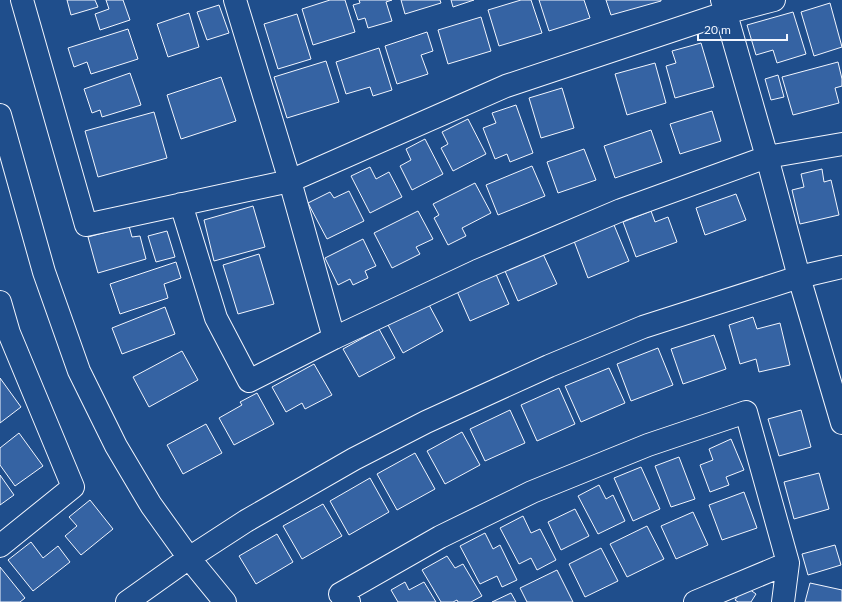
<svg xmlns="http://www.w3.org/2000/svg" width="842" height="602" font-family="Lato,sans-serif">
<rect width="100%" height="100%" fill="#1f4e8c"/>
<path fill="#3563a3" stroke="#f2f6ff" d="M67,0H95L98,7L71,15Z
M106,0H123L130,20L100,30L95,14L109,9Z
M330,0H345L355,32L313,45L302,9Z
M359,0H392L386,2L392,21L368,28L365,18L358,20L353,5L360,3Z
M401,0H440L441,3L405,14Z
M451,0H474L453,7Z
M521,0H531L542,33L499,46L488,10Z
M539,0H584L590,18L549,31Z
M606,0H661V1L611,15Z
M830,3L842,47L814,56L801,12Z
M219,5L229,33L207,40L197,12Z
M793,12L806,54L777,63L773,50L756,55L747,25Z
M189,13L199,47L168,57L157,24Z
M297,14L311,59L278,69L264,24Z
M481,17L491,51L448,64L438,30Z
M128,29L138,59L91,74L87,62L74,67L68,48Z
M427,32L433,51L421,55L428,74L397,84L385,46Z
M701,43L714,87L675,98L666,66L676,63L672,51Z
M379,48L392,90L373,96L370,87L346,94L336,62Z
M326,61L339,102L287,118L274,77Z
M838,62L842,79V86L835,88L839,103L793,115L782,77Z
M655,63L666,103L627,115L615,74Z
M130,73L141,105L102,117L100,110L92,113L84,89Z
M778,75L784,97L771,100L765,79Z
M221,77L236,121L181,139L167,95Z
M562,88L574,128L541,138L529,98Z
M516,105L533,153L510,162L507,154L495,159L483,128L496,123L492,113Z
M712,111L721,141L680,154L670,124Z
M154,112L167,158L98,177L85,131Z
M468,119L486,154L453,171L441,148L448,144L442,132Z
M651,130L662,162L615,178L604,146Z
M425,139L443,174L412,190L400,166L411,160L406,149Z
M584,149L596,180L558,193L547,162Z
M532,166L545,196L498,215L486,185Z
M370,167L376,179L389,172L402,197L370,213L351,176Z
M822,169L824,182L831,180L839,215L800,224L792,190L804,187L801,174Z
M475,183L491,213L462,228L466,236L448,245L434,218L439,215L433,204Z
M349,191L364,221L327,239L308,203L330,192L334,198Z
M736,194L746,220L705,235L696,208Z
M253,206L265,247L214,261L204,220Z
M418,211L433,239L416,247L420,254L392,268L374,233Z
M651,211L655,222L668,217L677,242L636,257L623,222Z
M614,225L629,261L588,278L574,241Z
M129,226L132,237L140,236L146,259L98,273L88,237Z
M167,231L175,257L156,262L148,236Z
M363,239L376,266L365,271L368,278L353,285L350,279L338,285L325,258Z
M259,254L274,304L238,314L223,265Z
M543,254L557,284L518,301L505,271Z
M176,262L181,278L164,284L168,298L120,314L110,284Z
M495,272L509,304L470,321L456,289Z
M428,303L443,331L403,353L388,325Z
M165,307L175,334L122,354L112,328Z
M753,317L757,329L780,323L790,365L759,372L756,359L740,364L729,325Z
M379,329L395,358L359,377L343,349Z
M714,335L726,369L683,384L671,349Z
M658,348L673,385L631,401L617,364Z
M182,351L198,380L149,407L133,377Z
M314,364L332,395L305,409L302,403L286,412L272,387Z
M609,368L625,403L581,422L565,386Z
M0,378L21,407L0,423Z
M559,388L575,424L537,441L521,405Z
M257,393L274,424L234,445L219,418L242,405L240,402Z
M510,410L525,443L485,461L470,429Z
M801,410L811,447L779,456L768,419Z
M206,424L222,453L183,474L167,445Z
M462,432L480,465L445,484L427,451Z
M19,433L43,466L15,486L0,465V448Z
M731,439L744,470L726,477L729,485L710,492L700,465L713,460L709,449Z
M415,453L435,489L397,510L377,474Z
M679,457L695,499L671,507L655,466Z
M641,467L660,509L633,521L614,478Z
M819,473L829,509L794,519L784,482Z
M0,475L14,495L0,505Z
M370,478L389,512L349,535L330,501Z
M599,485L606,499L613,495L625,521L598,534L578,496Z
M744,492L757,528L722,540L709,505Z
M90,500L113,529L81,555L65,536L77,526L69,517Z
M323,504L342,536L302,559L283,526Z
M575,509L589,536L561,550L548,522Z
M693,512L708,545L676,559L661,526Z
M523,516L531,533L540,529L556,560L537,570L531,558L519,564L500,528Z
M647,526L664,559L627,577L610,544Z
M485,533L493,549L500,545L517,580L502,587L497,576L480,584L460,546Z
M277,534L293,562L256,584L239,556Z
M31,542L43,558L58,546L70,562L33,591L8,560Z
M835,545L841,565L808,575L802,554Z
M601,548L618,581L585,597L569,564Z
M447,556L455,568L463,564L482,596L471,602H458L457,600L453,602H441L422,570Z
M0,567L25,598L20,602H0Z
M557,570L573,602H527L520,588Z
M405,582L409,590L424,582L436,602H398L391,590Z
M810,583L842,590V602H805Z
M745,586L756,594L751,602H738L735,600Z
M511,593L516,602H492Z"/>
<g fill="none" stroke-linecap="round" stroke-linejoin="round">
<defs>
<path id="minor" d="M22,0L86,225L290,181L235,0
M722,0L767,157L799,277L842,423
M0,115L44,272L79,371L116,446L151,505L189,558L225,602
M181,204L216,318L249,381L334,338L477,271L621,210L767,157L842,144
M0,302L9,333L73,487L0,546
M334,338L290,181L506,86L725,13L774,0
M127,602L189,558L246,521L354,459L426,422L549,366L643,327L799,277L842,267
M349,602L340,594L440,537L532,492L648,445L746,412L788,563
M695,602L788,563L783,602"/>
</defs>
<use href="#minor" stroke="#f2f6ff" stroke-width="24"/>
<use href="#minor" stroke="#1f4e8c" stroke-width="22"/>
</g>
<path d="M698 34v6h89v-6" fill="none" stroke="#f2f6ff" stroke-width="2"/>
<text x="704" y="34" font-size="12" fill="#f2f6ff" stroke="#1f4e8c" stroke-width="3" paint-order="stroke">20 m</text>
</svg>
